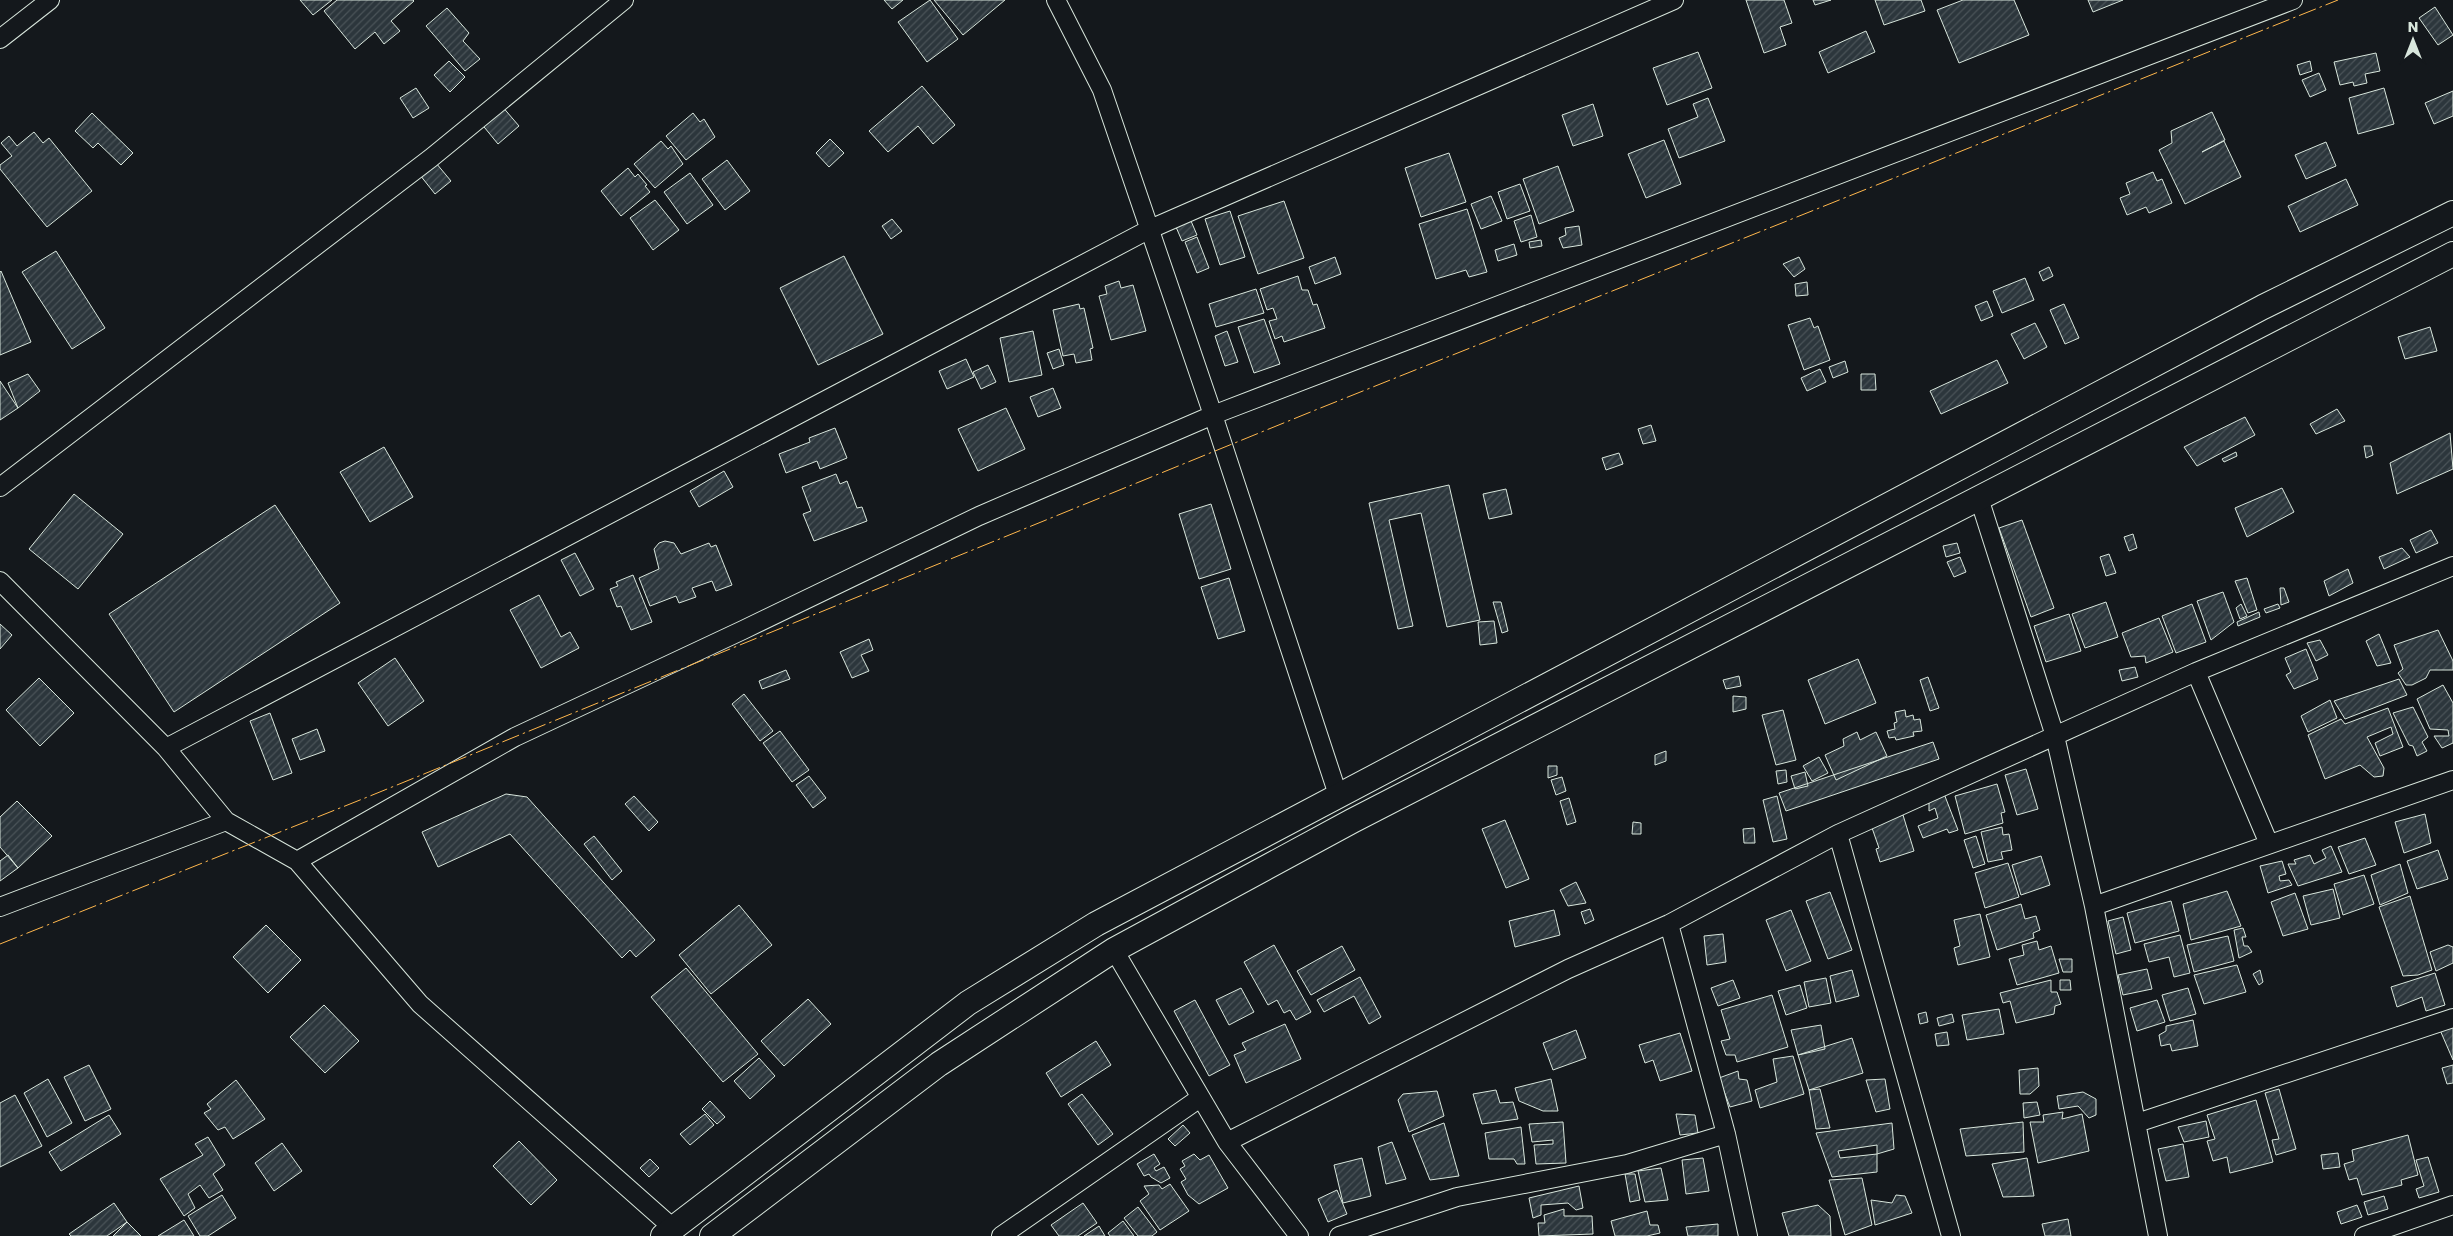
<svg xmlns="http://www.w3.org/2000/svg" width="2453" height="1236" font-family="Poppins,sans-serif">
<defs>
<pattern id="building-hatch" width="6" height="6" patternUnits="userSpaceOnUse" patternTransform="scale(1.25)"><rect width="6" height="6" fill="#2c363c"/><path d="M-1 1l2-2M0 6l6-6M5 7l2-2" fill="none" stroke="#4a5358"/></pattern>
</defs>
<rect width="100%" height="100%" fill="#14181c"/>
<path fill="url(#building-hatch)" stroke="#d8e6dc" d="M300,0H332L313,15Z
M337,0H413L414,1L391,21L400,31L384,44L375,32L355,49L324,11Z
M884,0H903L892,9Z
M930,0L958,39L927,62L898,22Z
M934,0H1005L963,35Z
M1746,0H1784L1792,23L1780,27L1786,45L1764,53Z
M1813,0H1831L1815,5Z
M1875,0H1921L1925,11L1884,25Z
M1963,0H2014L2029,35L1959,63L1937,10Z
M2088,0H2123L2093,12Z
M2435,7L2453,35L2438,45L2419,18Z
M447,8L469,33L463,41L480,59L465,71L426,26Z
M1866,31L1875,52L1828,73L1819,52Z
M1698,52L1712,88L1667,105L1653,68Z
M2376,53L2380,71L2365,74L2367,83L2354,86L2353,82L2340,85L2334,62Z
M449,61L465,77L450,92L434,75Z
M2310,61L2312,71L2300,75L2297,65Z
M2319,73L2326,90L2310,97L2302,80Z
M922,86L955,125L933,144L918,126L888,152L869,131Z
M416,88L429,108L413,118L400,98Z
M2384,88L2394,124L2358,134L2349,98Z
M2453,91V116L2434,124L2425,103Z
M1708,98L1725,141L1679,158L1668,129L1698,117L1693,104Z
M1593,104L1603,136L1573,146L1562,115Z
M501,105L519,126L498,144L480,122Z
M2212,112L2225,140L2202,152L2224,141L2241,177L2185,204L2159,150L2172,143L2171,131Z
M92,113L133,153L121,165L98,143L93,148L75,131Z
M693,113L700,122L704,119L715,137L686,160L666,136Z
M34,132L43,143L49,138L92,191L47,227L0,169V165L12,156L1,143L9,136L17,146Z
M830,139L844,153L829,167L816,153Z
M1664,140L1681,184L1646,198L1628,154Z
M661,141L668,149L671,146L683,164L655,188L634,164Z
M2326,142L2336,166L2306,179L2295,155Z
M1449,153L1466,202L1421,217L1405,168Z
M727,160L750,191L725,210L702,179Z
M436,163L451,181L435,194L420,175Z
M1558,166L1574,211L1539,224L1523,179Z
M628,168L635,177L638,174L647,185L645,186L650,192L621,216L601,191Z
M2153,172L2157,181L2162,179L2172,203L2149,213L2146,207L2127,215L2120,198L2130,194L2126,183Z
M690,173L713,205L687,224L664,192Z
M2346,179L2358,205L2300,232L2288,206Z
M1520,184L1530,211L1507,219L1498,192Z
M1491,196L1502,221L1481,229L1471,204Z
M655,200L679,230L653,250L630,218Z
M1284,201L1304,258L1258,274L1238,216Z
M1467,209L1487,272L1469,277L1466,270L1436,279L1419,224Z
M1230,211L1245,257L1220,265L1205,219Z
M1531,215L1537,237L1521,242L1514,221Z
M892,219L902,231L891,239L882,226Z
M1191,221L1197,235L1182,241L1176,227Z
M1579,226L1582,245L1563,248L1559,238L1566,235L1565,228Z
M1197,237L1209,268L1197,273L1185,242Z
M1541,240L1542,246L1530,248L1529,242Z
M1514,244L1517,255L1498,261L1495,250Z
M56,251L105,328L72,349L22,272Z
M844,256L883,334L818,365L780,288Z
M1335,257L1341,274L1315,284L1309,267Z
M1799,257L1805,269L1794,277L1783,264Z
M2049,267L2053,276L2043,281L2039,272Z
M1,271L31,342L0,355V272Z
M1298,276L1302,290H1308L1313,305L1317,304L1325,328L1284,342L1282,336L1275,339L1269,321L1277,319L1273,308L1267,310L1260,289Z
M2025,278L2034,300L2002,313L1993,291Z
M1119,281L1121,288L1133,285L1146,331L1111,340L1099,296L1107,294L1105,286Z
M1807,282L1808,295L1796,296L1795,284Z
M1256,289L1264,313L1216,327L1209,304Z
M1987,301L1993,316L1981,321L1975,306Z
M1079,304L1080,309L1084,308L1093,348L1090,349L1092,360L1076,363L1074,354L1063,356L1053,310Z
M2064,304L2079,338L2065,344L2050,310Z
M1810,318L1814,328L1818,326L1830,360L1804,370L1788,325Z
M1264,319L1280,364L1254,373L1238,327Z
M2035,323L2047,347L2024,359L2011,334Z
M2430,327L2437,351L2405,359L2398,337Z
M1033,331L1042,375L1009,382L1000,338Z
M1227,331L1238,362L1225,366L1215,336Z
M1059,349L1064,365L1053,369L1047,353Z
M966,359L974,377L947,389L939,371Z
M1997,360L2008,383L1941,414L1930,391Z
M1845,361L1848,372L1833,378L1829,367Z
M988,365L996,382L981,389L973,372Z
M1820,369L1826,382L1807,391L1801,378Z
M28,374L40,391L18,408L8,383Z
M1861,374H1875L1876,390H1861Z
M0,381L18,408L0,420Z
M1053,388L1061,408L1038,417L1030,397Z
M1006,408L1025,449L978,471L958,429Z
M2337,409L2345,421L2316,434L2310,424Z
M2245,417L2255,435L2197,466L2184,447Z
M1651,425L1656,441L1643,444L1638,429Z
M835,428L847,458L820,469L817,461L786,473L779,454L810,442L809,438Z
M2450,433L2453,469L2397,494L2390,463Z
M2364,446H2371L2373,455L2366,458Z
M384,447L413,497L370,522L340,472Z
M2236,452L2237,456L2224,462L2222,459Z
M1619,453L1623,464L1606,470L1602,458Z
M724,471L733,487L699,507L690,491Z
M836,474L840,484L847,481L857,508L862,507L867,521L814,541L803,514L811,511L802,487Z
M1449,485L1480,620L1447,627L1421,513L1389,520L1413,626L1398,629L1369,503Z
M2282,488L2294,512L2247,537L2235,508Z
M1506,489L1512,514L1489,519L1483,494Z
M74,494L123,534L78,589L29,549Z
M1211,504L1231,569L1199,579L1179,514Z
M275,505L340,603L174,712L109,614Z
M2022,520L2054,608L2031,617L1999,528Z
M2431,530L2438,543L2416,553L2410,540Z
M2133,534L2137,548L2129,551L2124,537Z
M665,541L674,543L681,554L709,543L711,547L716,545L732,585L716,591L712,581L692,588L696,597L679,603L676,596L650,606L639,578L659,569L654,549L659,543Z
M1957,543L1960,553L1946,557L1943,546Z
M2402,548L2410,557L2384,569L2379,557Z
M575,553L594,589L580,596L561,560Z
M2109,554L2116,573L2106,576L2100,557Z
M1960,557L1966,572L1954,577L1947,562Z
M2348,569L2353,583L2329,596L2324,581Z
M633,575L652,622L631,630L621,606L617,607L610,589L618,586L616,582Z
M1229,578L1245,631L1218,639L1201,587Z
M2247,578L2257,610L2248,613L2235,581Z
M2280,588H2284L2289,602L2281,605Z
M2223,592L2234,622L2211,640L2197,601Z
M539,595L561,637L570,632L579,648L541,668L510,610Z
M1493,602H1501L1508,631L1502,633Z
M2106,602L2118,637L2085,648L2072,614Z
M2192,604L2206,642L2176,653L2162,616Z
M2241,604L2247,616L2240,619L2236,608Z
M2278,604L2280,608L2266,613L2264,609Z
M2259,612L2260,617L2238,626L2237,622Z
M2069,614L2081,651L2046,662L2034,626Z
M2159,618L2173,652L2146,663L2145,656L2131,657L2122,633Z
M1494,621L1497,643L1480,645L1478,622Z
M0,624L12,635L0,649Z
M2438,630L2453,661V670H2430L2426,678L2412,685H2406L2398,673L2403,669L2394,645Z
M2379,634L2391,663L2377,666L2366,641Z
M869,639L873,650L861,655L869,671L852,678L840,652Z
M2320,640L2328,655L2316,661L2307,643Z
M2306,649L2318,679L2294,689L2286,675L2291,672L2285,658Z
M395,658L424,701L388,726L358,683Z
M1858,659L1876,703L1825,724L1808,680Z
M2135,667L2138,677L2122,681L2119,670Z
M786,670L790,679L762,689L759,681Z
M1739,676L1741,686L1726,689L1723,680Z
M1928,677L1939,708L1930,711L1920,680Z
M39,678L74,713L40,746L6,710Z
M2399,679L2407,695L2345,719L2334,701Z
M2443,685L2453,703V743L2442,748L2434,736H2449L2448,730L2430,729L2417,699Z
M744,694L773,731L760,741L732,704Z
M1733,696L1746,697V709L1733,712Z
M2330,700L2337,718L2308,732L2301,716Z
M2413,707L2428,737L2422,742L2427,751L2417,756L2413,746L2409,745L2393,713Z
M2388,708L2403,747L2380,756L2375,743L2393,734L2391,727L2367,737L2384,768L2383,776L2374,777L2360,765L2325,779L2308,735L2341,719L2345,724Z
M1783,710L1796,760L1776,765L1762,715Z
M1905,710L1906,717L1913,715L1914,720L1920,719L1922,731L1913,732L1914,736L1896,740L1895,737L1889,738L1887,731L1895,729L1894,723L1897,722L1895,712Z
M270,713L292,773L273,780L250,721Z
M317,729L325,751L300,760L292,739Z
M780,731L809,770L792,782L763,743Z
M1857,732L1860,740L1876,732L1887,756L1836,780L1825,755L1844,746L1843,739Z
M1933,742L1939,759L1786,811L1779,793Z
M1666,751V761L1655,765V755Z
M1819,757L1828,773L1812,781L1803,766Z
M1548,766H1557V775L1548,778Z
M2026,769L2038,809L2017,815L2005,775Z
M1786,770L1787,782L1778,784L1776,771Z
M1805,772L1808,786L1795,789L1791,776Z
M809,776L826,798L813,808L796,785Z
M1562,777L1566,791L1556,795L1551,780Z
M1997,784L2005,812L2001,813L2003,823L1965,834L1955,796Z
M1943,791L1958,830L1949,833L1947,829L1923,838L1918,826L1938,818L1935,808L1929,811V796Z
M506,794L527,797L655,940L636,957L630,950L622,958L510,834L438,867L422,832Z
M634,796L658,822L649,831L625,804Z
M1777,796L1787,839L1773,842L1763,800Z
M1569,798L1576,822L1567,825L1560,801Z
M17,801L52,836L18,868L0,847V817Z
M2425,814L2431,843L2404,853L2395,822Z
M1903,815L1914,851L1880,862L1876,849L1879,848L1871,825Z
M1505,820L1529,879L1506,888L1482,829Z
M1633,822L1641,823V834H1632Z
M2002,827L2003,835L2009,834L2012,850L2001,852L2003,859L1988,862L1981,832Z
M1754,828L1755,843H1744L1743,829Z
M594,836L622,871L612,880L584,844Z
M1976,836L1985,864L1973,868L1964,840Z
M2365,838L2376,865L2349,874L2338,847Z
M2331,846L2342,872L2298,886L2288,864H2296L2294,860L2310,855L2314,864L2326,858L2322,850Z
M2438,850L2448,879L2417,889L2407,861Z
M8,855L18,868L0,881V861Z
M2041,856L2050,885L2021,895L2012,865Z
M2282,861L2286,874L2279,876L2280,881L2289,880L2292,885L2268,893L2260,866Z
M2008,863L2019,897L1985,908L1975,873Z
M2400,864L2408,893L2380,905L2371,875Z
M2364,875L2374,904L2343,915L2334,884Z
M1576,882L1586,903L1568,906L1560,890Z
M2333,889L2340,918L2311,925L2303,896Z
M2227,891L2241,926L2191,940L2183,904Z
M1830,892L1852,950L1828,959L1806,901Z
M2295,893L2308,929L2283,936L2271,902Z
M2410,896L2432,970L2418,975L2403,976L2379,907Z
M2171,901L2179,931L2135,943L2127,913Z
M2021,904L2025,919L2036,916L2040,930L2033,933L2034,938L1997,950L1986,915Z
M739,905L772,945L711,994L679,955Z
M1590,909L1594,920L1585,924L1581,912Z
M1554,910L1560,935L1515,947L1509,921Z
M1791,910L1811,961L1786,971L1766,920Z
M1980,914L1990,957L1958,965L1954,948L1960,946L1954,920Z
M2123,917L2131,950L2116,954L2108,921Z
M266,925L301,960L268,993L233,957Z
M2243,928L2246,937H2242L2244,946H2248L2252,952L2239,958L2234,930Z
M1723,934L1726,962L1707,965L1704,936Z
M2180,935L2190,973L2174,977L2169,957L2149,962L2144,944Z
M2228,936L2234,961L2194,972L2187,945Z
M2037,941L2039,950L2051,946L2059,973L2017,985L2009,959L2024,955L2022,945Z
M1274,945L1311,1012L1296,1020L1290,1010L1284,1013L1277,1000L1268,1005L1244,962Z
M2448,945L2453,947V963L2436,971L2430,952Z
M1342,946L1355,970L1311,995L1297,971Z
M2059,959H2072V972H2063Z
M2237,965L2246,992L2204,1004L2194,975Z
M686,968L758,1054L723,1082L651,997Z
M2147,969L2152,989L2123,995L2118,975Z
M1852,970L1859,996L1836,1002L1830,976Z
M2260,970L2263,982L2259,985L2253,974Z
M2435,973L2445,1005L2426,1011L2422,997L2397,1007L2391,987Z
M1360,977L1381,1017L1369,1024L1354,996L1324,1012L1317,1000Z
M1826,978L1831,1003L1809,1007L1804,982Z
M1733,980L1740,998L1718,1006L1711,988Z
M2051,980V992H2057L2061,1004L2055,1006L2054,1014L2016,1023L2010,1001L2003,1003L2000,993Z
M2060,980H2070L2071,990H2060Z
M1800,985L1807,1008L1786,1015L1778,991Z
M1241,988L1254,1012L1229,1025L1216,1000Z
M2188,988L2196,1014L2170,1021L2162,995Z
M1772,995L1788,1047L1737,1062L1735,1055H1726L1721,1041L1730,1039L1721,1010Z
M808,999L831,1024L784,1066L761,1041Z
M1195,1000L1230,1065L1209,1076L1174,1011Z
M2157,1000L2165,1022L2137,1031L2130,1008Z
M324,1005L359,1041L325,1073L290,1037Z
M1999,1009L2004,1034L1967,1040L1962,1015Z
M1926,1012L1928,1022L1920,1024L1918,1014Z
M1952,1014L1954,1022L1939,1026L1937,1018Z
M2193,1020L2198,1046L2172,1051L2170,1044L2161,1046L2159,1035L2166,1031V1026Z
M1285,1024L1301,1059L1246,1083L1234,1055L1246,1050L1242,1043Z
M1821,1025L1825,1049L1798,1055L1791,1030Z
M2453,1027V1060L2440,1030Z
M1576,1030L1586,1058L1553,1070L1543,1043Z
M1947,1032L1949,1045L1937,1046L1935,1034Z
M1680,1033L1692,1071L1660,1081L1653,1060L1645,1063L1639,1045Z
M1852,1038L1863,1073L1809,1090L1798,1055Z
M1096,1041L1111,1065L1061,1097L1046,1073Z
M1793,1056L1804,1094L1760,1108L1755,1090L1777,1082L1773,1059Z
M759,1058L775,1076L750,1099L734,1081Z
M89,1065L111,1109L85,1121L64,1077Z
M2453,1065V1083L2447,1084L2442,1068Z
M2038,1068L2039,1086L2030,1094H2020L2019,1070Z
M1738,1071L1739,1079L1747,1080L1752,1101L1730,1107L1719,1078Z
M48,1079L72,1123L47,1137L24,1093Z
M1551,1079L1558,1111H1543L1519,1101L1515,1088Z
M1885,1079L1890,1109L1876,1112L1866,1080Z
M236,1080L265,1119L233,1139L225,1127L218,1130L204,1113L211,1109L207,1104Z
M1820,1089L1830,1128L1816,1129L1809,1090Z
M2279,1089L2296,1149L2276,1155L2272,1140L2279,1139L2265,1093Z
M1496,1090L1500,1103L1513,1102L1518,1119L1482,1124L1473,1094Z
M1437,1091L1444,1116L1409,1132L1398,1100L1403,1094Z
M2083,1092L2096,1099V1115L2089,1118L2078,1106L2059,1109L2057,1096Z
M1082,1094L1113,1134L1098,1145L1068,1104Z
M15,1095L42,1146L0,1167V1103Z
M2256,1100L2273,1162L2230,1173L2227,1157L2213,1161L2207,1141L2215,1139L2207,1115Z
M710,1101L725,1117L717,1124L702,1109Z
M2037,1102L2040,1115L2024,1118L2023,1103Z
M2063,1112L2062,1119L2082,1114L2089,1151L2038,1163L2030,1122H2044L2043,1115Z
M705,1114L714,1125L690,1145L680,1134Z
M1676,1114L1695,1115L1698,1133L1680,1135Z
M109,1115L121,1134L61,1171L49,1152Z
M2206,1121L2209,1137L2184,1142L2178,1127Z
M1563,1122L1566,1163L1536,1164L1534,1145L1553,1144V1140L1532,1142L1529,1124Z
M2023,1122L2024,1152L1966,1156L1960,1129Z
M1444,1123L1459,1176L1430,1180L1412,1135Z
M1892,1123L1894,1149L1877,1154V1145L1838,1151L1840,1158L1877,1154V1172L1832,1177L1816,1133Z
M1183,1125L1190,1133L1175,1146L1168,1139Z
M1521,1127L1525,1164H1517L1514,1159H1489L1485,1133Z
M2408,1135L2418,1175L2401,1180L2402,1185L2362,1195L2357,1178L2349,1180L2344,1164L2354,1161L2352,1150Z
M208,1137L225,1165L213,1174L223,1190L209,1198L200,1185L188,1194L195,1208L184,1216L160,1179L203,1155L195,1144Z
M519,1141L557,1180L531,1205L493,1166Z
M1392,1142L1406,1179L1386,1184L1378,1147Z
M282,1143L302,1171L274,1191L255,1163Z
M2183,1144L2189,1177L2166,1181L2158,1149Z
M2338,1153L2340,1167L2323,1169L2321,1155Z
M1154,1154L1160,1164L1154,1168L1156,1171L1164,1167L1170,1178L1161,1183L1151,1177L1149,1174L1144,1176L1137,1164Z
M1194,1154L1200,1160L1209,1155L1228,1188L1199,1204L1188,1195L1181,1182L1186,1179L1180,1169L1185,1166L1182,1161Z
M2428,1157L2439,1192L2419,1198L2416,1189L2424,1186L2416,1160Z
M1362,1158L1371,1196L1343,1203L1334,1165Z
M1703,1158L1709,1191L1686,1194L1682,1160Z
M2027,1158L2034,1196L2003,1197L1992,1164Z
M650,1159L659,1168L649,1177L640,1168Z
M1661,1168L1668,1200L1645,1202L1638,1171Z
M1625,1174H1635L1640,1200L1630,1202Z
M1862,1178L1872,1225L1845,1235L1829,1180Z
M1170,1184L1189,1211L1160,1230L1140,1201L1149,1194L1144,1186L1159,1185L1162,1189Z
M1579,1186L1583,1208L1576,1210L1568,1203L1541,1205V1215L1533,1218L1529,1198Z
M1337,1190L1347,1214L1328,1222L1318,1199Z
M222,1195L236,1218L208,1236H200L188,1216Z
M1896,1195L1905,1196L1912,1213L1875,1225L1871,1200L1892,1203Z
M2384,1196L2388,1209L2368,1215L2364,1202Z
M114,1203L127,1222L107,1236H71L69,1234Z
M1083,1203L1097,1223L1078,1236H1059L1051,1225Z
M1818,1205L1830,1216L1831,1236H1789L1782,1213Z
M2357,1205L2362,1217L2341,1224L2337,1212Z
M1138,1207L1157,1232L1152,1236H1138L1124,1218Z
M1564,1209V1216H1592L1593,1234L1539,1236L1538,1223H1545L1544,1215Z
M1647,1211L1650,1225H1658L1660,1233L1647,1236H1615L1611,1221Z
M2068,1219L2071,1236H2045L2042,1224Z
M184,1220L194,1236H158Z
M1123,1221L1134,1236H1110L1108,1233Z
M127,1222L141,1236H113Z
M1718,1224V1236H1688L1686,1227Z
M1099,1226L1105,1236H1084Z"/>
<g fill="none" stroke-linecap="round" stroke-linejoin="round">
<defs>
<path id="street" d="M1056,0L1102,90L1213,415L1338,795
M0,39L50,0
M0,487L431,158L624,0
M1979,498L2055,736L2094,906L2158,1236
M0,581L166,748L226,821L297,861L420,1004L673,1228
M2196,672L2269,844
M166,748L1148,230L1674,0
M1838,834L1951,1236
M297,861L515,737L743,630L979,516L1213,415L2293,0
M2094,906L2453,780
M0,907L226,821
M1669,924L1726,1134L1748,1236
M1114,950L1227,1142L1299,1236
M2137,1123L2453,1018
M1227,1142L1568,969L1669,924L1838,834L2196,672L2453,566
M1001,1236L1200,1098
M1339,1236L1457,1197L1627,1164L1726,1134
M2364,1236L2453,1205"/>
<path id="secondary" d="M663,1236L968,1003L1096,924L2263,307L2453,213
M712,1236L939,1064L1114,950L1352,821L2453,254"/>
</defs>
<use href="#street" stroke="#d8e6dc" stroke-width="20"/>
<use href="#secondary" stroke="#d8e6dc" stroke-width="26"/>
<use href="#street" stroke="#14181c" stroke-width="18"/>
<use href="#secondary" stroke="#14181c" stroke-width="24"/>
<path stroke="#ffb74d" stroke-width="1" stroke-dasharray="18 4 2.5 4" stroke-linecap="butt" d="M0,944L370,796L1313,411L2338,0"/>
</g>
<g transform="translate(2413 40)" stroke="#14181c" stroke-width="4" paint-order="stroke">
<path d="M0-4L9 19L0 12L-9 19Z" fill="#d8e6dc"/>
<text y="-8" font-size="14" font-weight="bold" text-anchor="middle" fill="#d8e6dc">N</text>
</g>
</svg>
